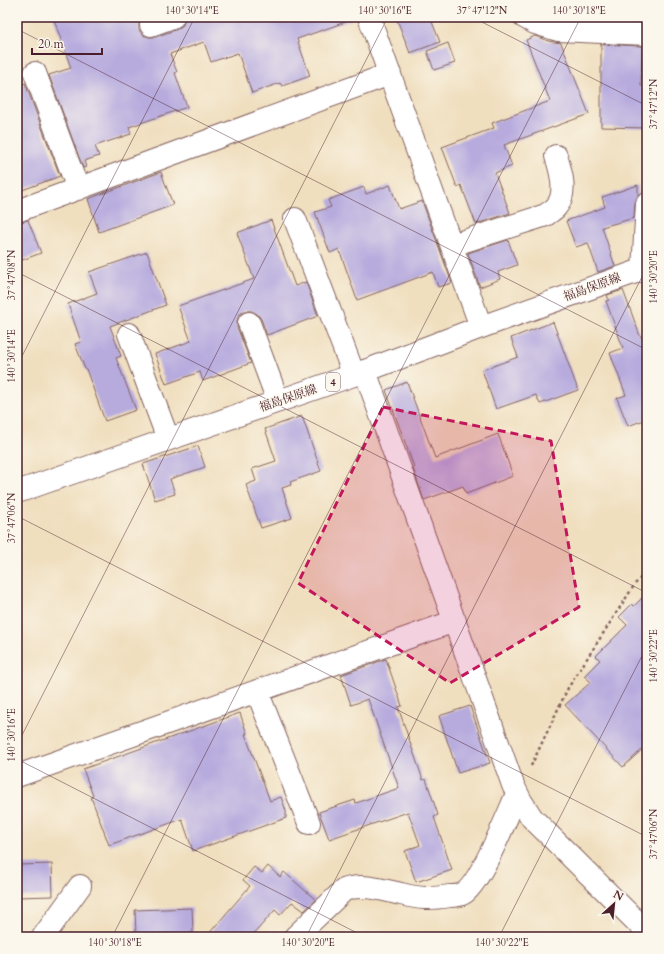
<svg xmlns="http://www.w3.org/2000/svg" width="664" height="954" font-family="Cardo,'Noto Serif JP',serif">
<rect width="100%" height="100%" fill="#fbf7ec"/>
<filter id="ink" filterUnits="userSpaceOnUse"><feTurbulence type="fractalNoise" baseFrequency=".025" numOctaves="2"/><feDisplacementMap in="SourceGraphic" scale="8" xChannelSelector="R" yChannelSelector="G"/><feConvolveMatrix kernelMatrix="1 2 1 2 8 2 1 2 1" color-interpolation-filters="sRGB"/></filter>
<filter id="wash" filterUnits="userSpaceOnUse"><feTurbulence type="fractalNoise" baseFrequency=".012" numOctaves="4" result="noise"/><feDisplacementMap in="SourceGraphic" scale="16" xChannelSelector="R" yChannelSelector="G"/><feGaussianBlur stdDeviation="0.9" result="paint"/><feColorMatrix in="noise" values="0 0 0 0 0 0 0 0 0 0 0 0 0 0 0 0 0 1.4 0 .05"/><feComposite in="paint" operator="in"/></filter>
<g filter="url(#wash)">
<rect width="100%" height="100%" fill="#f0dfbf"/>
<g id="blocks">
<path fill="#b7abde" d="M53,17H141L139,23V30L143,35L149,37H155L178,29L183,25L185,17H351V20L297,39L310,76L282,86L280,83L252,93L238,53L211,62L204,42L170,54L177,72L175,73L187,107L129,127L131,134L95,146L99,156L84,161L86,167L83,168L49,75L71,68Z
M396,17H430L440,42L410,53Z
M535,36L548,41L561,43L589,114L504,145L512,166L495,173L510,213L476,224L461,185L457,187L442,147L494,128L492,123L550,101L526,40Z
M448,43L455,63L434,70L427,51Z
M601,44L642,46L641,86H647V128L601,127Z
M25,83L60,176L17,192V86Z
M161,172L173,205L99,232L88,199Z
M390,185L399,209L422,201L452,283L438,287L433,272L357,300L339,249L330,253L315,212L331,207L328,200L364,187L366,194Z
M638,185V196L635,203L634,218L602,227L615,266L598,272L588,243L576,247L566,221L605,207L602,197Z
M28,220L41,253L17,262V223Z
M271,220L295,286L306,282L318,316L267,335L261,319L257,314L251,311H244L239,315L237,321V327L251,363L203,381L200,372L166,384L155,354L191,341L178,306L254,279L237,233Z
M508,240L517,265L498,272L500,279L480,287L468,253Z
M147,252L166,305L110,326L121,356L116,358L136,410L105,421L86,369H85L75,344L81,342L68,304L97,293L89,272Z
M623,290L640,336H641L647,351V419L628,426L617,398L626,395L610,353L623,348L606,301L609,300L607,295Z
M553,322L578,390L540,404L536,395L496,409L482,370L518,357L511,338Z
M407,382L435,458L498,434L513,476L466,494L463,486L424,500L413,468L414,467L386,390Z
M302,416L321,471L290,482L291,485L282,488L292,518L261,528L246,485L256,481L252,469L276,461L265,429Z
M198,446L205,467L170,479L175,494L155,500L143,464Z
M647,593V745L623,767L565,705L591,682L584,676L600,660L596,656L627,625L619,617L632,604L634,606Z
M386,659L402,706L398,707L423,780L426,779L438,815L434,817L452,870L416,882L405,851L420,845L408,812L329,839L319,812L355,800L356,803L399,788L368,699L351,705L341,675Z
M470,706L490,763L458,773L439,716Z
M240,713L247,734H245L270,801L281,797L286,811V818L193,851L182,819L109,845L91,797L93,796L83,769Z
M52,864L53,896L17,897V865Z
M268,866L280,877L284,872L316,900L304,911L292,902L280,915L275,910L251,937H206L250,886L243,880L254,867L262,873Z
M192,908L193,933L136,935L135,910Z"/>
</g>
</g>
<g filter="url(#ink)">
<use href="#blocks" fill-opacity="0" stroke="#84625f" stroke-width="1"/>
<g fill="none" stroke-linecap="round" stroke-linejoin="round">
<defs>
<path id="minor" d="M369,17L481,327
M524,17L535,23L558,30L647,34
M151,25L173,17
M35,73L78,189
M17,211L390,74
M295,219L354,375
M452,245L546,215C549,212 554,210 556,207C568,194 561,171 556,156
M643,269L647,204
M249,323L278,401
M129,334L168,439
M365,371L513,785L521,801L532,818L647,932
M257,691L309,823
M17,776L455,621
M43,937L80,886
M295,937L344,890C362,883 383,890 401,894C420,899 430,899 450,896C453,896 458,896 462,894C479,887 508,814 517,794"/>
<path id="primary" d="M17,492L365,371L481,327L647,268"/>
</defs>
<use href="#minor" stroke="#84625f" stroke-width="24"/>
<use href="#primary" stroke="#84625f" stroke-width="24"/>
<path stroke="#84625f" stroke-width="2.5" stroke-dasharray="3 3" stroke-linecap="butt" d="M531,766L568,688L635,584L647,571"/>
<use href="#minor" stroke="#fff" stroke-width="22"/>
<use href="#primary" stroke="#fff" stroke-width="22"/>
</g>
</g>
<path fill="#c2185b" fill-opacity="0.2" stroke="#c2185b" stroke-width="3" stroke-dasharray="8 5" stroke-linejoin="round" d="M383,407L551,441L579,607L450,683L298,583Z"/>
<path fill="none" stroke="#4a1f2b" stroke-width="1" stroke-opacity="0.45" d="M472,17L647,106M17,29L647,350M17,272L647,593M17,366L195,17M17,516L647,837M17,745L388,17M17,759L365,937M112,937L581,17M306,937L647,267M499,937L647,646"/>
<g text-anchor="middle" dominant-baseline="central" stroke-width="3" stroke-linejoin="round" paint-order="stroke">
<rect fill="#fbf7ec" stroke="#7f6065" stroke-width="1" x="326" y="373" width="14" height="18" rx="3"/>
<g font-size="11" font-weight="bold" fill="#4a1f2b">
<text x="333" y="382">4</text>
</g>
<g font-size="12" fill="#4a1f2b" stroke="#fbf7ec">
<text transform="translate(592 287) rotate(-20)">福島保原線</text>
<text transform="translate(288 398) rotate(-19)">福島保原線</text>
</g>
</g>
<rect width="664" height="954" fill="none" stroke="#fbf7ec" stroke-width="44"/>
<g transform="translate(614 904) rotate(27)" stroke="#fbf7ec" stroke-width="3" paint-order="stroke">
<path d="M0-3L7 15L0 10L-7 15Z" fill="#4a1f2b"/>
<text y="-6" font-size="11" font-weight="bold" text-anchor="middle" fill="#4a1f2b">N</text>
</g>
<path d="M32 48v6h70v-6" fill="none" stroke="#4a1f2b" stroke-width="2"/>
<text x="38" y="48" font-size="12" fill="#4a1f2b" stroke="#fbf7ec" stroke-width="3" paint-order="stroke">20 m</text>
<rect x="22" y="22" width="620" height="910" fill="none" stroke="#4a1f2b" stroke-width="1.5"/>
<g font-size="10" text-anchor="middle" fill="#4a1f2b">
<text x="192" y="14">140°30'14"E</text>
<text x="385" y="14">140°30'16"E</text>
<text x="482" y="14">37°47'12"N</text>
<text x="579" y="14">140°30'18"E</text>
<text transform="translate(653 104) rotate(-90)" y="4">37°47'12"N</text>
<text transform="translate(11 275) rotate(-90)" y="4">37°47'08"N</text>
<text transform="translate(653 277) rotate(-90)" y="4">140°30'20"E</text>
<text transform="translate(11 356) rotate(-90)" y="4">140°30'14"E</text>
<text transform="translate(11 518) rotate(-90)" y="4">37°47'06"N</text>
<text transform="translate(653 656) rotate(-90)" y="4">140°30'22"E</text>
<text transform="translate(11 735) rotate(-90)" y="4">140°30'16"E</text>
<text transform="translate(653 834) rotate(-90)" y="4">37°47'06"N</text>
<text x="115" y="946">140°30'18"E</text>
<text x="308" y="946">140°30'20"E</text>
<text x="502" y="946">140°30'22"E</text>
</g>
</svg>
